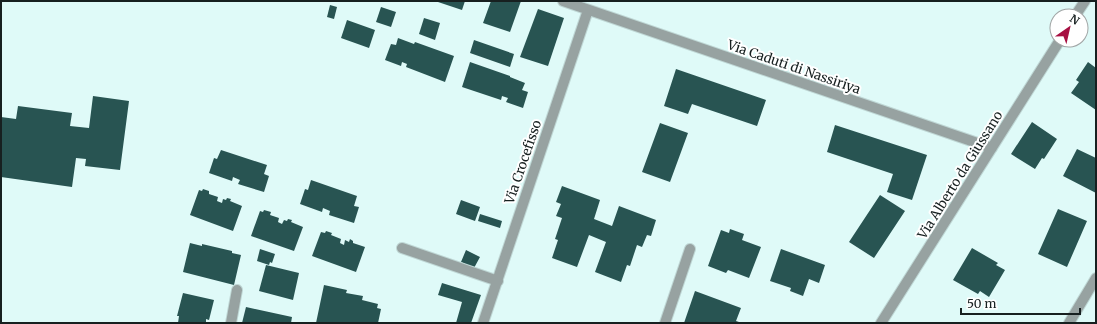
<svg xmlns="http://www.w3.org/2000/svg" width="1097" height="324" font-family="Merriweather,serif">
<rect width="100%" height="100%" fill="#dffaf8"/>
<path fill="#285452" d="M435,1H465L462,10Z
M491,1H521L510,32L483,23Z
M330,5L337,7L334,19L327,17Z
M381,7L396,12L391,27L376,22Z
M538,9L564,18L548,66L520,57Z
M424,18L440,23L435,40L419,34Z
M347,20L375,30L369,48L341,38Z
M398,38L414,44L415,42L454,56L445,82L406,67L407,64L402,62L401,66L385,60L391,44L396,45Z
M474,40L514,54L510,67L470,53Z
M470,62L510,76V77L525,83L522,90L528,92L523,108L506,102L508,98L502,96L501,100L462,87Z
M1088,62L1096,68V110L1071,93L1079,82L1076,80Z
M676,69L766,100L757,126L692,104L688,114L664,106Z
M93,96L129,101L120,170L85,166L86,159L76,158L72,187L1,177V117L16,119L18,106L72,113L70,126L89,128Z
M1032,122L1057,139L1044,159L1042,158L1035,169L1011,154Z
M660,123L688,133L670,182L642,172Z
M835,125L927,155L912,200L887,192L893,174L827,152Z
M1077,149L1096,158V193L1063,176Z
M221,150L267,165L264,174L269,176L264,192L238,184L240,180L233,177L232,181L209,173L214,158L217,159Z
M311,180L357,196L354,206L359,207L354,223L329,215L330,211L323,208L322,212L300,204L305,189L308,190Z
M562,186L600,200L594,219L612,226L619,206L656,220L651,236L647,235L642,247L637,245L630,266L627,265L621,282L595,272L606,242L589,235L577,267L552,258L558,240L555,239L562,218L556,216L561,204L556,202Z
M203,189L209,191V194L218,197L217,201L222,203L223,199L226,200L227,198L231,199L230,201L242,206L233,231L190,215L199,190L202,191Z
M880,195L905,211L874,258L849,242Z
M461,200L480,207L475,221L456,214Z
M1058,209L1087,221L1067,267L1038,254Z
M264,210L271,212L270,215L279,218L278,222L282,224L284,220L287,221L288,219L292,220L291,222L303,227L294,251L251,236L260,211L263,212Z
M480,214L502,221L500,228L478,221Z
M730,229L744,234L742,240L761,247L749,278L728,270L726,273L708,266L721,230L729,233Z
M326,231L332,233L331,235L341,239L340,243L344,245L345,240L349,242L350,239L353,241V243L365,247L356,272L312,256L321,232L325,233Z
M190,243L202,246V244L232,251V253L241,255L234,285L183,272Z
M972,248L998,263L996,265L1005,270L989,297L980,291L978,294L953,280Z
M260,249L275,254L272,263L270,262L269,265L257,261Z
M781,249L825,265L819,283L809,279L803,296L790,291L791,288L770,281Z
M466,250L480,257L474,268L461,262Z
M266,265L299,273L293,300L259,291Z
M442,283L481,295L471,323H456L462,302L438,295Z
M324,285L347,290L346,293L363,296L362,300L378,304L377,308L381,309L378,323H316Z
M695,291L741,308L736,321L742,323H684Z
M183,293L214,300L209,320L206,319V323H178L179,316H177Z
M246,307L292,317L291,323H242Z"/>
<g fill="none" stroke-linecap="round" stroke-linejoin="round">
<defs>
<path id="minor" d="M563,1L992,148
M1075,16L1085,1
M402,248L498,281
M231,323L237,290
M483,323L588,10
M665,323L690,249
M881,323L1060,40
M1069,323L1096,278"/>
</defs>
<use href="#minor" stroke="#bfd7d5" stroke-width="12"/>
<use href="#minor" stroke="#97a2a1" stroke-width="10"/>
</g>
<g text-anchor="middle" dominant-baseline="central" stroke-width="4" stroke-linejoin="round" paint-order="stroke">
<g font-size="13" fill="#172020" stroke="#fff">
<text transform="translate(794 67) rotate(19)">Via Caduti di Nassiriya</text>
<text transform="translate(523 162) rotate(-71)">Via Crocefisso</text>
<text transform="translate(960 175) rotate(-58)">Via Alberto da Giussano</text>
</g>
</g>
<rect width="1097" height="324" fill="none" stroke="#172020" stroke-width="4"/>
<g transform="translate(1069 28) rotate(34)"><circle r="19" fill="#ffffff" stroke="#a2a6a6"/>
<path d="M0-3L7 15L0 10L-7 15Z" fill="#a71042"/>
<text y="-6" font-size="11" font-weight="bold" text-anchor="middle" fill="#172020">N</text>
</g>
<path d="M961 308v6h119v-6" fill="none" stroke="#172020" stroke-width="2"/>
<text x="967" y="308" font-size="12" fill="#172020" stroke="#ffffff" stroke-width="3" paint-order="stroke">50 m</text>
</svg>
